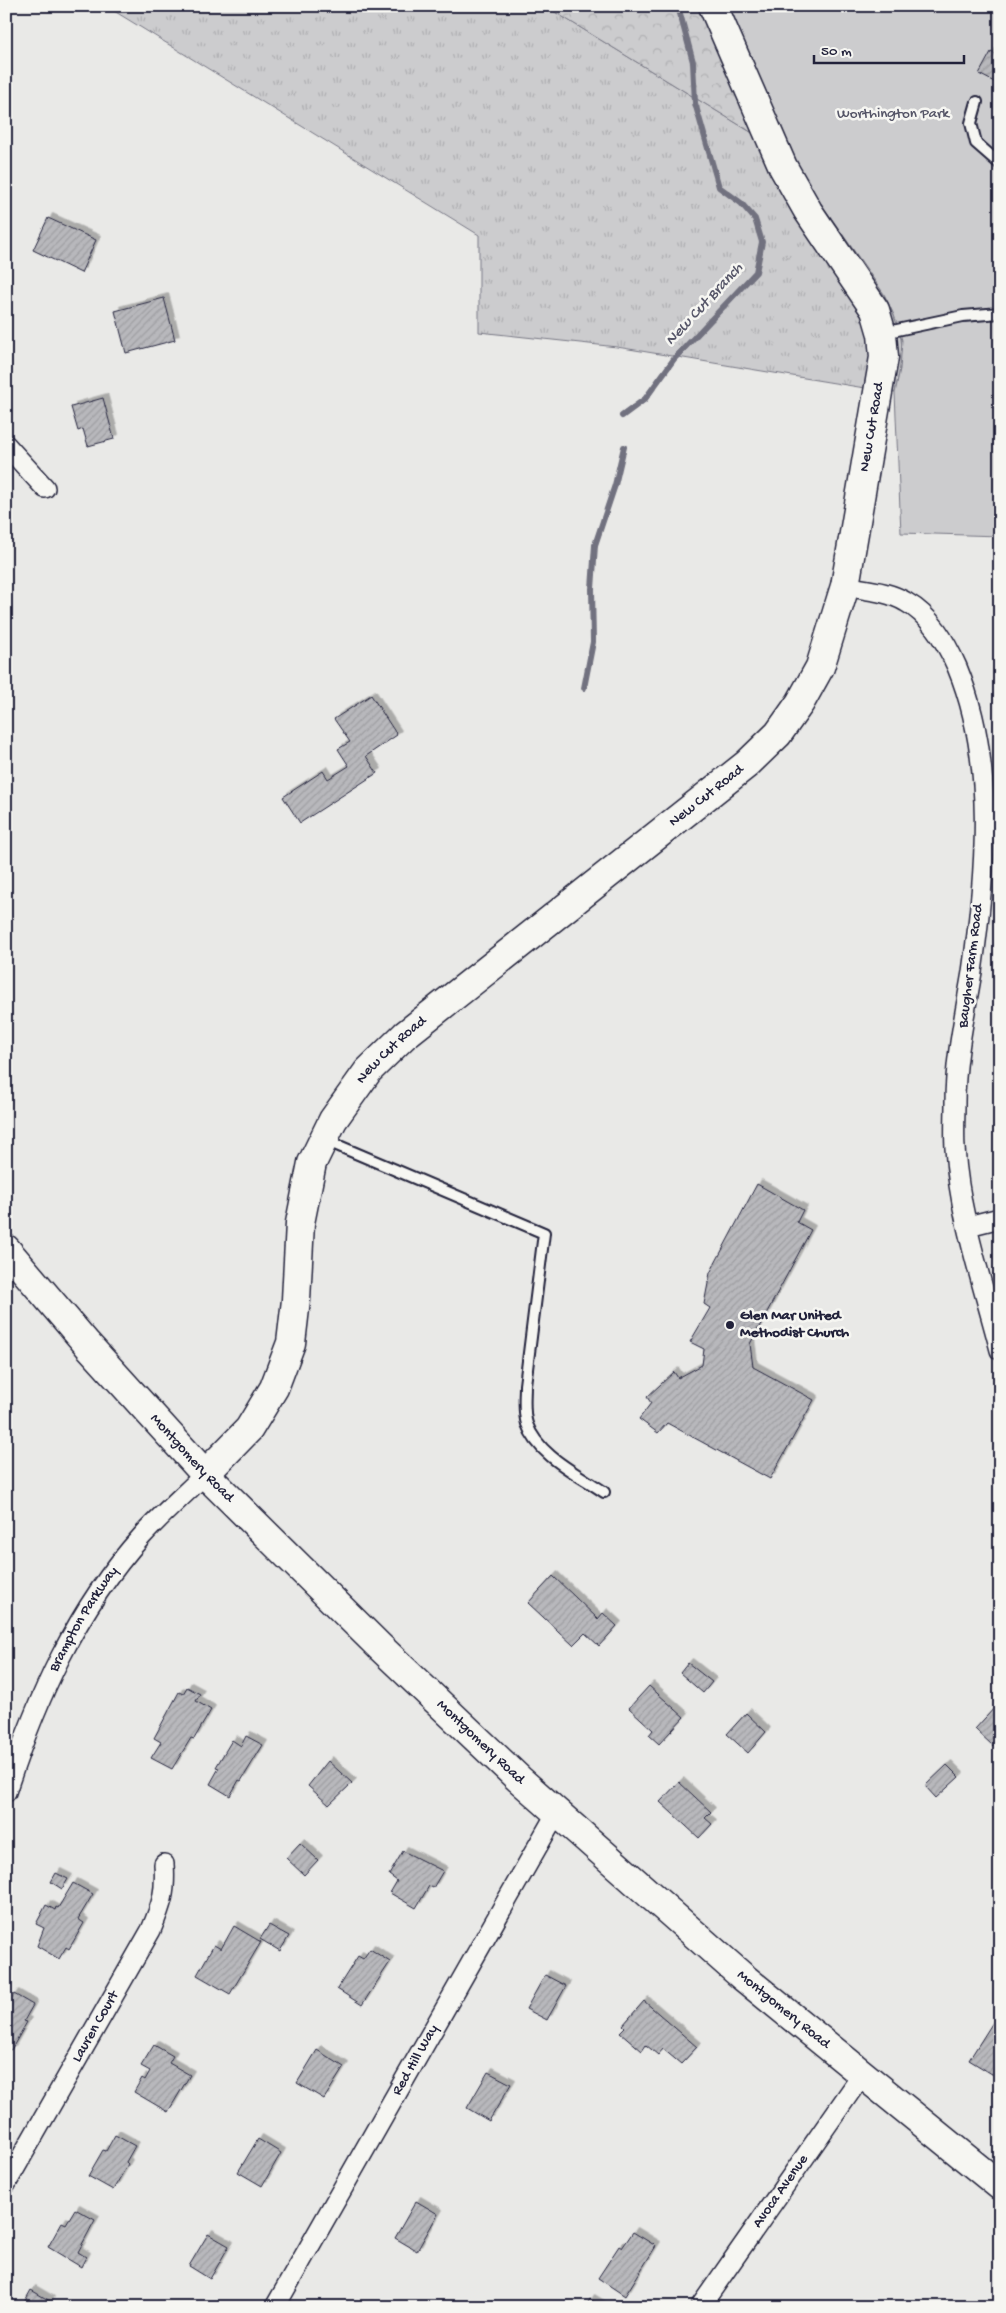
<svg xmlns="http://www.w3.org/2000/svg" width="1006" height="2313" font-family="'Gochi Hand',sans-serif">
<defs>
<pattern id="grass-tufts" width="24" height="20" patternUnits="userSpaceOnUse" patternTransform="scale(1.25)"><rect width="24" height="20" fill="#ccccce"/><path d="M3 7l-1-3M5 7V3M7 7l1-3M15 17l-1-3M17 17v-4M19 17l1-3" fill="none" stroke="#afafb2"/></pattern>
<pattern id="forest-crowns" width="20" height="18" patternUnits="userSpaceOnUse" patternTransform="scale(1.25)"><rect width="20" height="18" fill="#ccccce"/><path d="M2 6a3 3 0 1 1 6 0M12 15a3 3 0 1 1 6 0" fill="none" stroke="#afafb2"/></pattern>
<pattern id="building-hatch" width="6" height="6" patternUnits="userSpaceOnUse" patternTransform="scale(1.25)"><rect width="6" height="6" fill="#b8b8bc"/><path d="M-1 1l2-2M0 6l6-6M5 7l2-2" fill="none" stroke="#9e9ea2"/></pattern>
<filter id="shadow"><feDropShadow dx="4.5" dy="-4.5" stdDeviation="0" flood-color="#0004"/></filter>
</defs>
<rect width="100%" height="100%" fill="#e9e9e7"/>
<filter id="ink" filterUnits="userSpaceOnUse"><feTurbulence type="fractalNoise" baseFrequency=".02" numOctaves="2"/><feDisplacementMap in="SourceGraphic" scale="10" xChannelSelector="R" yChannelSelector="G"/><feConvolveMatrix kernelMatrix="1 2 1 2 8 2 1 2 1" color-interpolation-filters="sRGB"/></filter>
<g filter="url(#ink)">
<path fill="url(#grass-tufts)" stroke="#777784" d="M106,6H545L795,159C803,173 810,189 820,202C845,240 894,295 901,339C904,356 898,376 895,393L617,347L479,332V235Z"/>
<path fill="url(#forest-crowns)" stroke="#777784" d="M545,6H729L795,159Z"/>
<path fill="#ccccce" stroke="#777784" d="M729,6H1000V536L901,533L895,393L900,369L902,340L894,315L884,294L818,199L795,159Z"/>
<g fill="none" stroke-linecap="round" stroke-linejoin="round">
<path stroke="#71717f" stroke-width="6" d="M622,416L645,399L674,359L756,272L762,242L755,219L741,203L719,187L695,103L693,62L678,6
M584,688L593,642L592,589L595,545L615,485L624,447"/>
</g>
<path fill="url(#building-hatch)" stroke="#22223b" filter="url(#shadow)" d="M991,52L1000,57V85L979,74Z
M48,218L96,240L81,273L33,250Z
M164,298L175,340L126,353L115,311Z
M103,398L114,439L88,446L83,429L78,431L71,407Z
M371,695L397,735L366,756L377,773L300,823L283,797L323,771L328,779L349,766L338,749L350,742L334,719Z
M757,1184L803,1210L797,1222L811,1230L750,1344L753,1367L814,1400L770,1479L667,1423L658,1433L639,1419L651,1403L647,1397L674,1372L678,1378L702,1365L704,1349L690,1342L710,1308L704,1304L710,1273Z
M553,1576L598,1619L603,1613L617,1626L599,1646L585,1633L573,1645L528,1603Z
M688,1663L712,1682L703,1693L680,1673Z
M649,1686L684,1717L659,1744L649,1735L653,1730L629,1708Z
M187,1687L200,1694L196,1701L211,1710L194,1739L191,1738L172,1769L151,1758L161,1742L154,1738L179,1692L183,1694Z
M996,1706L1000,1710V1739L993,1746L975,1729Z
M746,1713L766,1732L748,1753L727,1734Z
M246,1736L263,1745L241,1781L239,1780L230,1796L210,1784L219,1768L216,1767L232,1740L241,1746Z
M328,1761L352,1783L329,1805L308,1786Z
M947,1765L959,1777L936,1798L925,1786Z
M679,1782L711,1812L705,1818L712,1824L699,1838L660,1802Z
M300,1843L318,1860L304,1875L286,1858Z
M403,1851L443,1871L433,1888L429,1886L416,1908L390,1893L397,1881L389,1875Z
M56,1873L68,1879L62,1889L51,1882Z
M73,1883L93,1894L78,1919L84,1923L69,1949L66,1947L59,1959L37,1946L44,1928L36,1924L46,1905L55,1910L56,1907L58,1908Z
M269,1925L289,1936L280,1951L260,1939Z
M234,1926L261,1942L230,1994L197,1975L214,1945L221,1949Z
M370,1949L390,1962L362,2005L337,1989L358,1956L363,1959Z
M545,1975L566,1986L547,2020L526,2009Z
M14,1994L33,2005L24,2021L27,2022L11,2050L6,2048V2006Z
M644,2001L697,2047L681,2064L663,2049L658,2055L646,2045L642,2051L620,2032L625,2027L623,2025Z
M1000,2011V2079L969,2060Z
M154,2045L173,2056L169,2063L190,2075L168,2112L134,2092L142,2078L145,2080L150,2071L141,2066Z
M317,2050L344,2067L324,2099L297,2083Z
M488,2072L511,2084L489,2121L467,2108Z
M115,2135L135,2146L126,2162L128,2164L113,2190L88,2176L103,2150L106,2151Z
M258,2139L281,2153L262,2186L238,2172Z
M416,2201L438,2214L417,2251L395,2238Z
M75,2209L95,2220L78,2252L86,2257L81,2267L48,2247L62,2222L66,2224Z
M633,2232L656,2246L625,2296L598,2278L619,2246L622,2248Z
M208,2234L229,2246L210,2279L189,2266Z
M31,2290L50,2301L47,2307H20L22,2306Z
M590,2299L603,2307H585Z"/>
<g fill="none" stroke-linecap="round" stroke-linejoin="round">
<defs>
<path id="lane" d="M977,102L971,123L976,143L1000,164
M883,333L963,316L1000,313
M325,1140L544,1233L525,1385C525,1398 523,1411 527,1424C538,1456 578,1474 604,1492"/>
<g id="street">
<path d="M6,445L45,488"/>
<path d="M845,586C865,590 888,591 906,602C931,616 946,642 957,667C996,761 986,873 972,972C965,1014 955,1059 955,1102C955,1117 954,1133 955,1148C959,1216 983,1284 1000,1350"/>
<path d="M968,1226L1000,1218"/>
<path id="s1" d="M6,1792C36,1700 76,1609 142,1536C162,1514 184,1495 205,1474"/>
<path id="s2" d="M6,2184L151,1930C162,1904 166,1892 164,1864"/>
<path id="s3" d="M275,2307L556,1814"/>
<path id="s4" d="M700,2307L862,2075"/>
</g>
<g id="secondary">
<path id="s5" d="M6,1249L87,1344L205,1474L380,1647L519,1779L743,1977L1000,2186"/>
<path id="s6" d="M205,1474L249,1429L274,1388L291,1343L296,1300L300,1223L312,1163L333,1120L368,1071L405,1035L747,764L778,734L800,703L820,667L845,586L884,357L882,334L875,310L808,211L783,167L713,6"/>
</g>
</defs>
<use href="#lane" stroke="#22223b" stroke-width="14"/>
<use href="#street" stroke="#22223b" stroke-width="22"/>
<use href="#secondary" stroke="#22223b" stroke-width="31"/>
<use href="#lane" stroke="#f6f6f2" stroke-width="10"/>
<use href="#street" stroke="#f6f6f2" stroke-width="19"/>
<use href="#secondary" stroke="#f6f6f2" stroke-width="28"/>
</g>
</g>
<circle fill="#22223b" stroke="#f6f6f2" stroke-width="2" cx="730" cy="1325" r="5"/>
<g text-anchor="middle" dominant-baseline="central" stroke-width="5" stroke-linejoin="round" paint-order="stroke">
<g font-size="15" fill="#555567" stroke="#f6f6f2">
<text x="893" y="114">Worthington Park</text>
</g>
<g font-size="15" fill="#22223b" stroke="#f6f6f2">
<text stroke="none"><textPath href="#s6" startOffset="1305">New Cut Road</textPath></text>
<text stroke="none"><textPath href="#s6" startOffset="885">New Cut Road</textPath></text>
<text transform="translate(971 966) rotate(-83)">Baugher Farm Road</text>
<text stroke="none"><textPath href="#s6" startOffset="480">New Cut Road</textPath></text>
<text stroke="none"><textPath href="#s5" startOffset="280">Montgomery Road</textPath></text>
<text stroke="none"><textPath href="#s1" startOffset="190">Brampton Parkway</textPath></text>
<text stroke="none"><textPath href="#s5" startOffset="685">Montgomery Road</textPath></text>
<text stroke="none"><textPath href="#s5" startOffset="1089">Montgomery Road</textPath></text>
<text stroke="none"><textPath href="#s2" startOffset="181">Lauren Court</textPath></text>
<text stroke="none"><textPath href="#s3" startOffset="284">Red Hill Way</textPath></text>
<text stroke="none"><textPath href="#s4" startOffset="141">Avoca Avenue</textPath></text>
</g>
<g font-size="15" font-weight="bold" fill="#22223b" stroke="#f6f6f2" text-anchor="start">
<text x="740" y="1316">Glen Mar United<tspan x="740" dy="17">Methodist Church</tspan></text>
</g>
<g font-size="16" font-style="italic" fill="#565668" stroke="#f6f6f2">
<text transform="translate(705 305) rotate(-47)">New Cut Branch</text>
</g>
</g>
<rect width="1006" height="2313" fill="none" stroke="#f6f6f2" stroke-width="25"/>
<rect x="12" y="12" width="981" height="2288" fill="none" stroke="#22223b" stroke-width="2" filter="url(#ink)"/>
<path d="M814 55v8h150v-8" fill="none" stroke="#22223b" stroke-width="2.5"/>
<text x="821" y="55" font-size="15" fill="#22223b" stroke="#f6f6f2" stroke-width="4" paint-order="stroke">50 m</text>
</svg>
